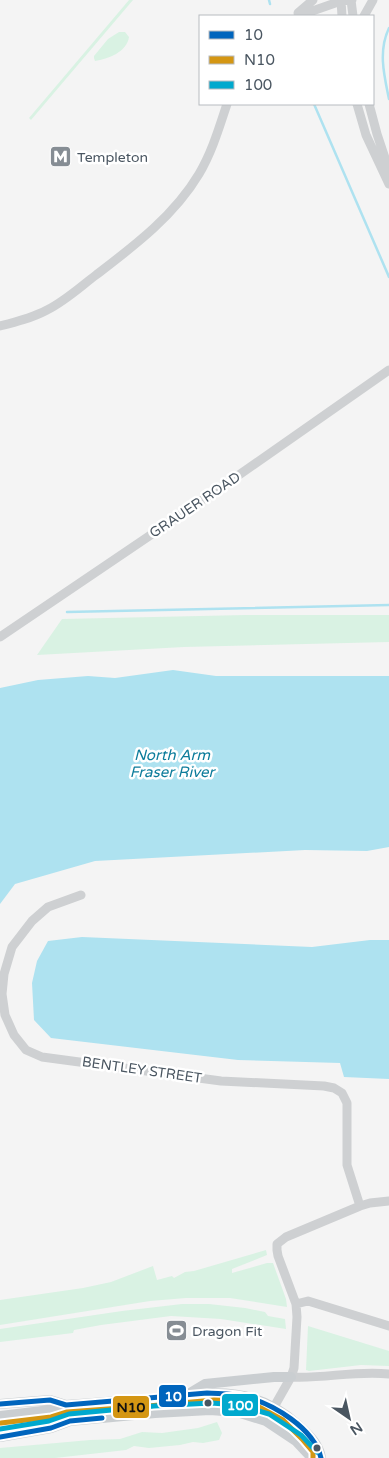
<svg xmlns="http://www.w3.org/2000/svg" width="389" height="1458" font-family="'Varela Round',sans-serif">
<rect width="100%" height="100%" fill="#f4f4f4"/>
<path fill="#d9f2e3" d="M129,0H133L31,120L29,118Z
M119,32H125L129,37C127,52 108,59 95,61L94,58V56L108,39Z
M245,615H389V642L184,647L37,655L62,619Z
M266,1250L267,1255L232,1269V1273L267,1263H273L286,1299L287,1307L230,1298H186L150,1301L0,1325V1300L83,1288L111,1282L153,1266L157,1280L172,1276L174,1278L185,1272L194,1271Z
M182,1304H209L245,1308L265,1312L268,1316L285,1319L286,1329L221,1319L171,1316L101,1325L74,1330L73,1333L0,1342V1329L122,1311Z
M308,1326L389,1351V1366L361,1365L309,1371L306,1370Z
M217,1422L222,1433L219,1440L203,1443L193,1442L180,1445L149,1448L134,1446L126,1450L55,1458H0V1448L90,1440L120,1439L142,1432L162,1433L198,1428Z"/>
<path fill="#aee2f0" d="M173,670L216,676H389V847L367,851L305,850L95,861L15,884L0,904V688L38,680L88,676L115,678Z
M82,937L312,947L370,940H389V1079L344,1077L340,1063L238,1060L51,1038L34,1020L32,983L37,961L48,941Z"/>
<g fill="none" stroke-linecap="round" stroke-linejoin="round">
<path stroke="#aee2f0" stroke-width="2.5" d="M269,0L270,4
M389,28C378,51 384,75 389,99
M314,104L389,277
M67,612L389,605"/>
<path stroke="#ced0d2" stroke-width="9" d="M341,0L342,16
M351,0L353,16
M298,13L313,0
M298,16L341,1L352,0
M364,16L373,0
M357,104L366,135L389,184
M369,104L377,134L389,170
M0,326C16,322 32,318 47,310C65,301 80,287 96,275C134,246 174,216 199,174C212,152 219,128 227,104
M0,637L226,484L389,370
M81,895L48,907L32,921L12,947L4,974L2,994L5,1015L14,1035L26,1050L42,1057L221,1081L324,1086L334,1088L342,1093L347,1103V1165L360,1206
M296,1304L308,1301L389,1326
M291,1377C324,1379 356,1370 389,1374
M266,1421L291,1377L294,1368L297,1317L296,1304L278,1256L277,1250V1244L286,1237L360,1206L370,1203L389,1201"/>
<path stroke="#caced1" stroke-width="10" d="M190,1393L205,1384L274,1377H291
M0,1404L50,1400L66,1405C93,1403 120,1401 146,1399C204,1394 250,1381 298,1425C308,1434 319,1444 321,1458
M0,1416L50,1410L66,1405
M0,1427L51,1421H64
M0,1437L51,1428L70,1421L155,1413L210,1410L237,1412L266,1421L296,1441L310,1456L313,1458"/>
<defs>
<path id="bus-1" d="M0,1404L50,1400L66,1405L207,1393C220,1394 233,1393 246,1397C273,1404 314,1428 321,1458
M0,1437L51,1428L70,1421L102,1418"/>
<path id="bus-2" d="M1,1423L51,1417L67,1412L148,1406L214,1400L240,1401L259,1407L283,1420L302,1439L313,1452V1458"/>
<path id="bus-3" d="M0,1429L49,1421L69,1414L154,1406L211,1403L238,1405L269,1414L301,1435L317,1452"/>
</defs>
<use href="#bus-1" stroke="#fff" stroke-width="9"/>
<use href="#bus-2" stroke="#fff" stroke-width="9"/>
<use href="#bus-3" stroke="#fff" stroke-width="9"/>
<use href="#bus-1" stroke="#0065bd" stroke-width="5"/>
<use href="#bus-2" stroke="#d49613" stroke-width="5"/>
<use href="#bus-3" stroke="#00a9ce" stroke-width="5"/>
</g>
<defs>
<symbol id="metro-square" viewBox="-11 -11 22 22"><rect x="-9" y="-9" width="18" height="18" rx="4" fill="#868d94" stroke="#fff"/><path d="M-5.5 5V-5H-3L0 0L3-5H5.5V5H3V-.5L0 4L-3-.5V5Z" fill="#fff"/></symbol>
<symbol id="stadium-square" viewBox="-11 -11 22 22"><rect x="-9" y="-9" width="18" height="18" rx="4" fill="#868d94" stroke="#fff"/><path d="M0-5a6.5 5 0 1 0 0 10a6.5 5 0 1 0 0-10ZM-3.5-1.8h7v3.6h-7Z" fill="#fff"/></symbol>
</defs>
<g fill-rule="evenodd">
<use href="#metro-square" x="48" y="144" width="25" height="25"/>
<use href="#stadium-square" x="164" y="1318" width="25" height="25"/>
</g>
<g fill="#4a5661" stroke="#fff" stroke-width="2">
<circle cx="208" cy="1403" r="4.5"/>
<circle cx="317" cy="1448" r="4.5"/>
</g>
<g text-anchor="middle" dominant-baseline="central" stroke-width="5" stroke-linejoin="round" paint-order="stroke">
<g font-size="14" fill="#4a5661" stroke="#fff" text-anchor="start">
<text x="77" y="157">Templeton</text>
<text x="192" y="1331">Dragon Fit</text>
</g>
<g font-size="14" fill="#4a5661" stroke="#fff">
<text transform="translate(195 505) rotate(-34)">GRAUER ROAD</text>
<text transform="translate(142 1070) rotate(8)">BENTLEY STREET</text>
</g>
<g font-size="15" font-style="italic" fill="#0c7c9b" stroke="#fff">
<text x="172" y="755">North Arm<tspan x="172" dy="17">Fraser River</tspan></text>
</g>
</g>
<g stroke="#fff" stroke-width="2">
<rect x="158" y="1384" width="29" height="24" rx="5" fill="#0065bd"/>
<rect x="221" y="1393" width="38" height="24" rx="5" fill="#00a9ce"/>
<rect x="112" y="1395" width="38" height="24" rx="5" fill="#d49613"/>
</g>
<g font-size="14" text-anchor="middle" font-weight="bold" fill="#fff">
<text x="173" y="1401">10</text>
<text x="240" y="1410">100</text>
</g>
<g font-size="14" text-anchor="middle" font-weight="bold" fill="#111">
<text x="131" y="1412">N10</text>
</g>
<rect x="199" y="15" width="175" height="90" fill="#ffffff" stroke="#b7bbc0"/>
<rect x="209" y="31" width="25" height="8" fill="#0065bd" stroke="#b7bbc0"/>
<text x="244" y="40" font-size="15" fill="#4a5661">10</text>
<rect x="209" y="56" width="25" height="8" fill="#d49613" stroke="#b7bbc0"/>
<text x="244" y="65" font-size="15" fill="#4a5661">N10</text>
<rect x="209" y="81" width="25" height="8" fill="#00a9ce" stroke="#b7bbc0"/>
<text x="244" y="90" font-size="15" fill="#4a5661">100</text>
<g transform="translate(349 1418) rotate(146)" stroke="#ffffff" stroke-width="4" paint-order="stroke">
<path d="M0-4L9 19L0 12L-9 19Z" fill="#4a5661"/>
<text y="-8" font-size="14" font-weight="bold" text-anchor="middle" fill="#4a5661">N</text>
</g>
</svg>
